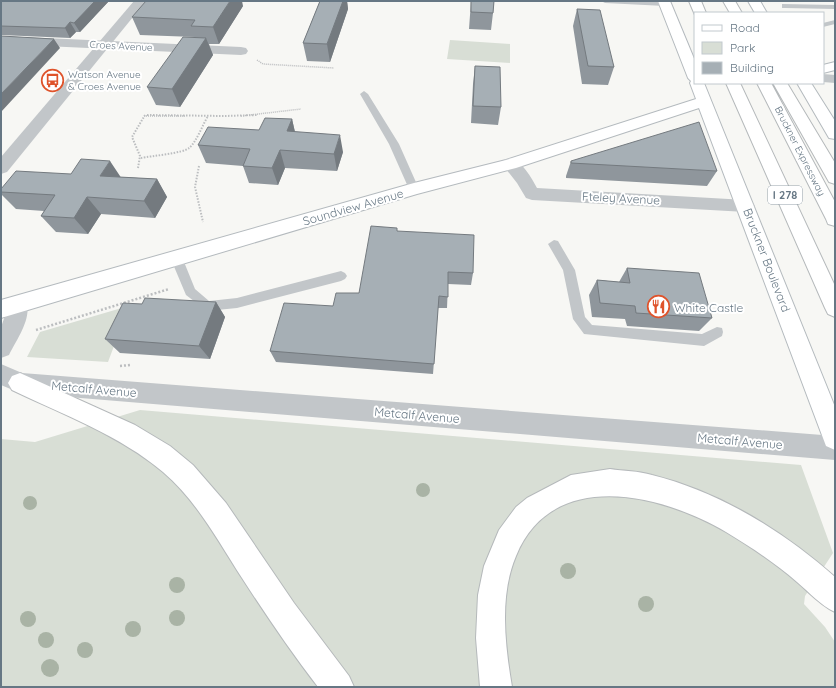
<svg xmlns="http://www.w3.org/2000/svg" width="836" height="688" font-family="Quicksand,sans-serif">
<rect width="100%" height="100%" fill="#f7f7f4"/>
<path fill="#d8ded5" d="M450,40L510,44V63L447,59Z
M125,307L126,314L108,362L27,357L40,332Z
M140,410L801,465L833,553L805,596L804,604L825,627L835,642V687H1V439L35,442Z"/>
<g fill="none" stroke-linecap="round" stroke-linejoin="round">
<defs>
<path id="secondary" d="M658,1H670L695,61V83H704L835,407V450L826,446L823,438L699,108L516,168L417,194L1,318V300L414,183L506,160L696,99L690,83L691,81L688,78Z
M748,1H760L767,13H755Z
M835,62V70L823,73V65Z
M797,83H811L835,121V139L829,138Z"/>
<path id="motorway" d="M689,1H701L706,13H695V15Z
M723,1H735L742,13H730Z
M726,83H740L835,286V317L828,314L825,308Z
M757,83H771L835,202V226L828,224L826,219Z
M773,83H787L835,163V184L829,182Z
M20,373L135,425L170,446L193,465L226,503L294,603L349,676L354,687H318C291,652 266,615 242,578C218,541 197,501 163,472C121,436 62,414 12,390L8,383L12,376Z
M610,469C623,471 639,471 652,475C720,492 783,531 835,577V612C820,605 810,593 797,582C775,563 751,547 726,532C662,494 552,467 516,556C499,596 505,645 512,687H480L476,638L478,595L484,566L499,530L516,507L527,498L571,475Z"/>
</defs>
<use href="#secondary" stroke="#b4babe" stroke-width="2"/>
<use href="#motorway" stroke="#b5b9bb" stroke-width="2"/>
<path stroke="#bcbec0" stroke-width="1.5" stroke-dasharray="1 1" stroke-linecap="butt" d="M359,1H375
M257,60L263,64L334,68
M144,116H185
M241,116L301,109"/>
<path stroke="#bcbec0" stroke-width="2" stroke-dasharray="1.5 1.5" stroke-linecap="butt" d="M147,115L224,116L258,115
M141,158C151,156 184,153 189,148C196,143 203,124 208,116
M199,166L195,187L203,222
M138,168L140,156L132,137L145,115"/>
<path stroke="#bcbec0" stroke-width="2.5" stroke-dasharray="2 2" stroke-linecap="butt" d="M36,330L169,289
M120,366L130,365"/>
<path fill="#c2c6c9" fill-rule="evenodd" d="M601,1C613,1 661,0 669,4L665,6L605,3Z
M782,4L835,5V9L785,8H782Z
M835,20V24L823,27V23Z
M364,91L368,94L399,144L419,189L418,192H410L409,189L389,144L360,94Z
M554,240L558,241L575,270L585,317L592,325L702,334L717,327L722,328L723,332L722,336L704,346L584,334L573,319L563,270L548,244Z
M176,253L180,254L182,257L195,289L209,301L237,298L341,271L345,273L347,276L345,279L341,281L237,308L207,311L186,295L170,257L172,254Z"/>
<path fill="#c2c6c9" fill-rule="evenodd" d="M1,36L241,47L246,48L248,51L246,54L241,55L1,44Z
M823,74L835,75V83L823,82Z
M510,158C523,162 531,177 537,188L746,200L752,202L755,206L752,210L746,212L532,200L526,198L517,183L502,164L504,160Z
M18,297L25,299C34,316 17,339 9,355L1,358V327L11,299Z
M1,364L22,373L835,436V460L20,393L1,385Z"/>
<path fill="#c2c6c9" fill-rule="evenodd" d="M134,1H146L7,172L1,174V157Z"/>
<use href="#secondary" fill="#fff" fill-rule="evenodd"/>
<use href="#motorway" fill="#fff" fill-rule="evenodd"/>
</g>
<g fill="#a9b3a5">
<circle cx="423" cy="490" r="7"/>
<circle cx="30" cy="503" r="7"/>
<circle cx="568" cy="571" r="8"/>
<circle cx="177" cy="585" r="8"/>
<circle cx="646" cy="604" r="8"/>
<circle cx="177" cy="618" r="8"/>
<circle cx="28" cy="619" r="8"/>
<circle cx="133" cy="629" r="8"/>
<circle cx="46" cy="640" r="8"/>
<circle cx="85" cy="650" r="8"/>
<circle cx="50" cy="668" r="9"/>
</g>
<path fill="#8f969c" d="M1,1H109L80,32H76L70,38L1,35Z
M320,1H347L348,9L330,62L307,61L303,43Z
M471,1H494L493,13L491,30L469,29Z
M243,6L219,44H209L213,55L180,107L156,105L147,87L195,37L140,35L132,17Z
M577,9L614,67L608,85L582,84L573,26Z
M475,66L501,107L498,125L471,123L473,84Z
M292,119L295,132L343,152L337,171L285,168L278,185L249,183L243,166L206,163L198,145L259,130Z
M571,161L717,171L707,186L566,178V176Z
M121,177L157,179L167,197L155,218L101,214L88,234L56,232L41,216L44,211L16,209L1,194V189Z
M397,228V231L473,273L471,285L448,284L447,308H438L433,374L276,362L270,351L359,293Z
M627,268L712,318L699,331L627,326L625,319L592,317L589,295L597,280L619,282Z
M216,302L225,317L210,359L120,353L105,339L142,304Z"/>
<path fill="#747a7f" d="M95,1H109L80,32L74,23Z
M230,1H242L243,6L219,44L213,27Z
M343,1H347L348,9L330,62L327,44Z
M70,22L76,32L70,38L65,28Z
M206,38L213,55L180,107L172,89Z
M54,39L60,48L1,112V94Z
M292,119L296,137L287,131Z
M340,135L343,152L337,171L334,154Z
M280,150L285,168L278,185L272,168Z
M110,161L122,179L100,176Z
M157,179L167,197L155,218L144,201Z
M87,197L101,214L88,234L74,218Z
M216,302L225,317L210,359L199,346Z"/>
<path fill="#a6afb5" stroke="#747a7f" d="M1,1H95L74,23L70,22L65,28L1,26Z
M146,1H230L213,27L191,26L195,20L132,17Z
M320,1H343L327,44L303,43Z
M471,1H494L493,13L471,12Z
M577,9L600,10L614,67L588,66Z
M1,36L54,39L1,94Z
M183,37L206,38L172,89L147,87Z
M475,66L500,67L501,107L473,106Z
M265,118L292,119L287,131L340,135L334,154L280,150L272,168L243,166L250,149L198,145L208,127L259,130Z
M699,122L717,171L571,163V161Z
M81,159L110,161L100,176L157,179L144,201L87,197L74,218L41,216L55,195L1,192V189L16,171L71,174Z
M371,226L397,228V231L474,235L473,273L448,272V297L439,296L434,364L270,351L284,303L333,306L336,293H359Z
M627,268L699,273L712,318L636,313L635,306L600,303L597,280L630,283Z
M145,298L216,302L199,346L105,339L123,303L142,304Z"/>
<defs>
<symbol id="bus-ring" viewBox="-11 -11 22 22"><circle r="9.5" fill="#fff" stroke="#df532b" stroke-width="1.5"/><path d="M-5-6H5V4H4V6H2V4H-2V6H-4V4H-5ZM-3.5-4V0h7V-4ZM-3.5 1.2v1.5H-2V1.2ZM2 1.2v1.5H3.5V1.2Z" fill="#df532b"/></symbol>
<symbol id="restaurant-ring" viewBox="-11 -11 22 22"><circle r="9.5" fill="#fff" stroke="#df532b" stroke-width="1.5"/><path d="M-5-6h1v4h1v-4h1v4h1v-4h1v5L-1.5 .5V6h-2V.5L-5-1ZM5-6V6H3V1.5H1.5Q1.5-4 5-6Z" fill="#df532b"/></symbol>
</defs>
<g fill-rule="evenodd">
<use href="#bus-ring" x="40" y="68" width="25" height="25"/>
<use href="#restaurant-ring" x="646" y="294" width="25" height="25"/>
</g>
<g text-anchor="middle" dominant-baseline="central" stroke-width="4" stroke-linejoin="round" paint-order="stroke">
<g font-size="10" fill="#667784" stroke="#fff">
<text transform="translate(121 46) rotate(3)">Croes Avenue</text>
<text transform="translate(800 151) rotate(63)">Bruckner Expressway</text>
</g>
<g font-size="10" fill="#667784" stroke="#fff" text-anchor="start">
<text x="68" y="74">Watson Avenue<tspan x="68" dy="12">&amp; Croes Avenue</tspan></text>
</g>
<rect fill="#fff" stroke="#94a0a9" stroke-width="1" x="768" y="186" width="34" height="18" rx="3"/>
<g font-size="11" font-weight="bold" fill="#667784">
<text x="785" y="195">I 278</text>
</g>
<g font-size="12" fill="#667784" stroke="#fff">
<text transform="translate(621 198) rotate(3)">Fteley Avenue</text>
<text transform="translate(353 207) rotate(-16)">Soundview Avenue</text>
<text transform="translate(767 260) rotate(69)">Bruckner Boulevard</text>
<text transform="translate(94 389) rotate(5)">Metcalf Avenue</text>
<text transform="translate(417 415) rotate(5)">Metcalf Avenue</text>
<text transform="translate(740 441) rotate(5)">Metcalf Avenue</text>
</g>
<g font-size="12" fill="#667784" stroke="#fff" text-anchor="start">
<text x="674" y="307">White Castle</text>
</g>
</g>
<rect width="836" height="688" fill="none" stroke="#667784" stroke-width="4"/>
<rect x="694" y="12" width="130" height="72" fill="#ffffff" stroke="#c2c9ce"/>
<rect x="702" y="25" width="20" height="6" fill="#ffffff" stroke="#c2c9ce"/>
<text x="730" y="32" font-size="12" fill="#667784">Road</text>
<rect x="702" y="42" width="20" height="12" fill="#d8ded5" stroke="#c2c9ce"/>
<text x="730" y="52" font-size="12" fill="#667784">Park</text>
<rect x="702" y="62" width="20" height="12" fill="#a6afb5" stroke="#c2c9ce"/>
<text x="730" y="72" font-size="12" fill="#667784">Building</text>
</svg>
